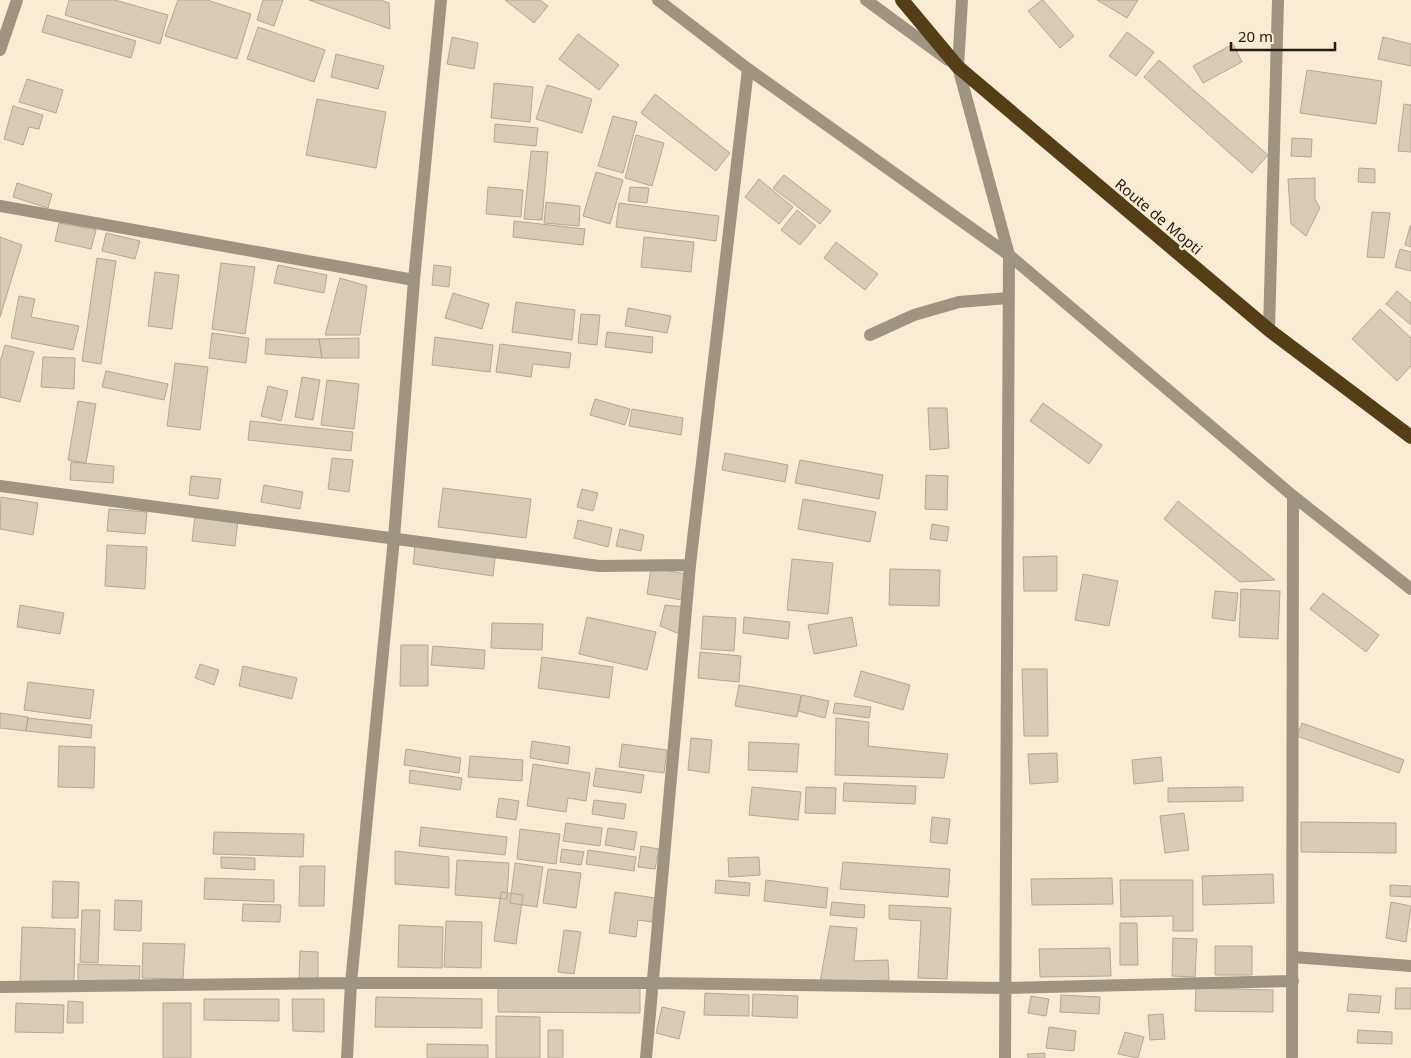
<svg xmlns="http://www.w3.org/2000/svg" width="1411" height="1058" font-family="'Noto Sans',sans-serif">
<rect width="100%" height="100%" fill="#f9ebd4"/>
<path fill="#d8cbb5" stroke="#b5a893" d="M69,0H115L168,15L160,44L65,15Z
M178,0H207L251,14L237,59L165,36Z
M263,0H283L274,26L257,20Z
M309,0H380L389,3L390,29Z
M505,0H540L548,6L534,23Z
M1042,0H1043L1074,36L1060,48L1028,11Z
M1097,0H1138L1127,18Z
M47,15L136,41L131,58L42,32Z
M258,27L325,50L314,82L247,59Z
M1127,32L1154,52L1136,76L1109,56Z
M578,34L619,65L599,90L559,59Z
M452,37L478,43L474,69L447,64Z
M1383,37L1411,44V66L1378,59Z
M1233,44L1242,62L1203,83L1193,66Z
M336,54L384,66L378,89L331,77Z
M1159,60L1268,155L1252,173L1144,77Z
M1307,70L1382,81L1376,124L1300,113Z
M27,79L63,90L56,113L19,102Z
M494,83L533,87L530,122L491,118Z
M547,85L592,99L582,133L536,119Z
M655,94L730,153L716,171L641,113Z
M317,99L386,112L376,168L306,155Z
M1404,104L1411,105V152L1398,151Z
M13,106L43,115L39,129L29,127L23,145L4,139Z
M613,116L637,122L623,173L598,166Z
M495,124L538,128L536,146L494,142Z
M636,135L664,143L652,186L625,178Z
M1292,138L1312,139L1311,157L1291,156Z
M531,151L548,152L542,220L524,219Z
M1359,168L1375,169V183L1358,182Z
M596,172L623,180L610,224L583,216Z
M784,175L831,211L820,224L773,188Z
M1315,178V199L1320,208L1306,236L1291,224L1288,179Z
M759,179L793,207L779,224L745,197Z
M17,183L52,194L48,208L13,197Z
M488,187L523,190L521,217L486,214Z
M630,187L649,188L647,203L628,201Z
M546,202L580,206L579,226L544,223Z
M619,203L719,216L716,241L616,227Z
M797,210L816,226L800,245L781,230Z
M1372,212L1390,213L1384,258L1367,257Z
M514,221L585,229L583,245L513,237Z
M59,223L96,230L91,249L55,241Z
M1410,226H1411V247L1405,245Z
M106,233L140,241L135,259L102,251Z
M0,237L22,245L0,317Z
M644,237L694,242L691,272L641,267Z
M836,242L878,274L865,290L824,258Z
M1400,249L1411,252V271L1395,267Z
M97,258L116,261L101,364L82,361Z
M221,263L255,267L245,334L212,329Z
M278,265L327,275L324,293L274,283Z
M434,265L451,267L449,287L432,285Z
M155,272L179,275L172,329L148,326Z
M340,278L367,286L360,335H325Z
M1397,291L1411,303V325L1386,304Z
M453,293L489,304L482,329L445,318Z
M19,296L35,299L31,317L79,326L73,350L11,338Z
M516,302L575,310L572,340L512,332Z
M628,308L671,316L667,333L625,326Z
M1380,309L1411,338V366L1397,381L1352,339Z
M581,314L600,315L597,345L578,343Z
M607,332L653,337L652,353L605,347Z
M212,333L249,338L246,363L209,358Z
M435,337L493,345L490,372L432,365Z
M359,338V358H322L319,339Z
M266,339H319L322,358L265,354Z
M500,344L571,353L569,368L533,364L531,377L496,372Z
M5,345L34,352L20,402L0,397V362Z
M43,357L75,358L74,389L41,387Z
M175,363L208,367L200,430L167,426Z
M106,371L168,384L164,400L102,387Z
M302,377L320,380L313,420L295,417Z
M327,380L359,384L354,429L321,425Z
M268,386L288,391L281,421L261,416Z
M595,399L630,409L625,425L590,415Z
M78,401L96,404L86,463L68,460Z
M1043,403L1102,445L1089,464L1030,421Z
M928,408H947L949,448L930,450Z
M632,409L683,418L681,435L629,426Z
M250,421L353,432L351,451L248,440Z
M725,453L788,465L785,482L722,470Z
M332,458L353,460L349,492L328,489Z
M800,460L883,475L879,499L795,483Z
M71,462L114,466L113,483L70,480Z
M926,475L948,476L947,510L925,509Z
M191,476L221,479L218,499L189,495Z
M264,485L303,492L300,509L261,502Z
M443,488L531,499L526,538L438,527Z
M582,489L598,493L593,511L577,507Z
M1,497L38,503L33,535L0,529Z
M803,499L876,512L870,542L798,529Z
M1178,501L1275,580L1240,582L1164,519Z
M109,509L147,512L145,534L107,531Z
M195,515L238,520L235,546L192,541Z
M578,520L612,528L608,547L574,538Z
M932,524L949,527L947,541L930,539Z
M620,529L644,535L641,551L616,546Z
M107,545L147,547L145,589L105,586Z
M415,546L495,558L493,576L413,564Z
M1057,556V591H1024L1023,557Z
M792,559L833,563L828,614L787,610Z
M651,568L686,574L682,600L647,594Z
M890,569L940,570L939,606L889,605Z
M1083,574L1118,581L1109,626L1075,620Z
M1241,589L1280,591L1278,639L1239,637Z
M1215,591L1238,593L1235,621L1212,618Z
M1323,593L1379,635L1366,652L1310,609Z
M20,605L64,613L60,634L17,627Z
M665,605L685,607L682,635L660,626Z
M703,616L736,618L734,651L701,649Z
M587,617L656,632L647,670L579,654Z
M744,617L790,622L788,639L743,633Z
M852,617L857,646L814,654L808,625Z
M492,623L543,624L542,650L491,648Z
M401,645H428V686H400Z
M433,646L485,650L484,669L431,665Z
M700,652L741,656L739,682L698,678Z
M542,657L613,667L609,698L538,688Z
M200,664L219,670L214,685L195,678Z
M243,666L297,678L292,699L239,686Z
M1022,669H1047L1048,736H1024Z
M861,671L910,685L903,710L854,696Z
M28,682L94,690L90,719L24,710Z
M739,685L801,695L797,717L735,706Z
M802,695L829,701L825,718L798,711Z
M835,703L871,707L869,718L833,713Z
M0,713L28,717L26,731L0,728Z
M28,718L92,725L91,738L26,731Z
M836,718L869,722L868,746L948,754L944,778L835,775Z
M1302,723L1404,760L1399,773L1297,736Z
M691,738L712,740L709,773L688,770Z
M532,741L570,747L568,764L530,758Z
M749,742L799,744L797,772L748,770Z
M622,744L667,750L664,773L619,767Z
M59,746L95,747L94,788L58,787Z
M406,749L461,758L459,773L404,765Z
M1057,753L1058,782L1030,784L1028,754Z
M470,756L523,760L522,781L468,777Z
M1161,757L1163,781L1134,784L1132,760Z
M533,764L590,773L586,801L568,798L566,812L527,806Z
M596,768L644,775L641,793L593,786Z
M410,770L462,778L460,790L409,783Z
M844,783L916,786L915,804L843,801Z
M752,787L801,792L798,820L749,815Z
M806,787L836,788L835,814L805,813Z
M1243,787V801L1168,802V788Z
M499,798L519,801L516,820L496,817Z
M594,800L626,804L624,819L592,814Z
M1184,813L1189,850L1165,853L1160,816Z
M932,817L950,819L947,844L930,842Z
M1301,822L1396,823V853L1301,852Z
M566,823L602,828L600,846L563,841Z
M421,827L507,837L505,855L419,846Z
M608,828L637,832L634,850L605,845Z
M520,829L560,834L556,864L517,859Z
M214,832L304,834L303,857L213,854Z
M641,846L659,849L655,869L638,867Z
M562,849L584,852L581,865L560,862Z
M588,850L636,857L634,871L586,864Z
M395,851L449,857V888L395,884Z
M221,857L255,858V870L221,868Z
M759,857L760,875L729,877L728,858Z
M457,860L509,863L507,899L455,895Z
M843,862L950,869L948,897L840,889Z
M515,863L543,867L537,907L510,903Z
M300,866H325L324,906H299Z
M548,869L581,873L576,908L543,903Z
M1273,874L1274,903L1203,905L1202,876Z
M205,878L274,880V902L204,899Z
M1112,878L1113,904L1032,905L1031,879Z
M716,880L750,883L749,896L715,893Z
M766,880L828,888L826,908L764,901Z
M1120,880H1193V931H1173V916L1121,917Z
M53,881L79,882L78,918H52Z
M1390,885L1411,886V897L1390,896Z
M501,892L523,895L516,944L494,941Z
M615,892L655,898L652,922L638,920L636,937L609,933Z
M115,900L142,901L141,931L114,930Z
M832,902L865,905L864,918L830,915Z
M1391,902L1411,906L1406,942L1386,938Z
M243,904L281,905L280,922L242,921Z
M889,905L951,908L947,979L918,978L921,921L889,919Z
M82,910H100L98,963L80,962Z
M446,921L482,922L481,968L444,967Z
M1120,923H1137L1138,965H1120Z
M399,925L443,927L442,968L398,967Z
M830,926L857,928L854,961L888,960L889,980L820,982Z
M22,927L75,929L74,985L20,983Z
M564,930L581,932L574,974L558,972Z
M1173,938L1197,939L1195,977L1172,976Z
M143,943L185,944L183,979L142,978Z
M1215,946H1252V975H1215Z
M1110,948L1111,976L1040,977L1039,949Z
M300,951L318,952V979L299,978Z
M78,964L140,966L139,985L78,983Z
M498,986L640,987V1013L498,1012Z
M1196,988L1273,990V1012L1195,1011Z
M1396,988H1411V1009H1395Z
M705,993L749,995V1016L704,1015Z
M753,994L798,996L797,1018L752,1016Z
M1349,994L1381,996L1379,1013L1347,1011Z
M1061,995L1100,997L1099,1014L1060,1012Z
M1031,996L1049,999L1046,1016L1028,1013Z
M376,997L482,999V1028L375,1027Z
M204,999H279V1021L204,1020Z
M292,999H324V1032L293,1031Z
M68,1001L83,1002V1023H67Z
M16,1003L64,1005L63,1033L15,1032Z
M163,1003H191V1058H163Z
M662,1007L685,1012L679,1039L656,1033Z
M1163,1014L1165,1039L1150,1040L1148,1015Z
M496,1016L540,1017V1058H496Z
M1049,1027L1076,1031L1074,1051L1046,1048Z
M548,1030H563V1058H548Z
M1358,1030L1392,1032V1044L1357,1043Z
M1125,1032L1144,1037L1138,1058L1118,1054Z
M427,1044L488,1045V1058H427Z
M1045,1053V1058H1028L1027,1054Z"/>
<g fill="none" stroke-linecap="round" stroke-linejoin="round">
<path stroke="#9f9481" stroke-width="12" d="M870,335L914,315L959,302L1008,298
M1293,957L1411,966"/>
<path stroke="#9f9481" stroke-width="12" d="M658,0L748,69L1009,255L1293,496L1411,589
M866,0L948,60
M962,0L958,67L1009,255L1005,1058
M0,50L17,0
M0,206L414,280
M1269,330L1278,0
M0,486L599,566L690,565
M0,987L351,983H653L1004,988L1293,981
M347,1058L351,983L394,538L414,280L441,0
M646,1058L690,565L748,69
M1292,1058L1293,496"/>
<path stroke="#543e15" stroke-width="14" d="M902,0L958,67L1269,330L1411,437"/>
</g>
<g text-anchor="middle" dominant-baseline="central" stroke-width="4.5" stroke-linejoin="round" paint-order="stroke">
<g font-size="15" fill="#211c14" stroke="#f9ebd4">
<text transform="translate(1159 216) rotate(40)">Route de Mopti</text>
</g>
</g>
<path d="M1231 42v8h104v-8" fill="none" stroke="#211c14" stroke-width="2.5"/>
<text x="1238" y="42" font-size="15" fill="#211c14" stroke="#f9ebd4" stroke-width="4" paint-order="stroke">20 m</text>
</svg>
